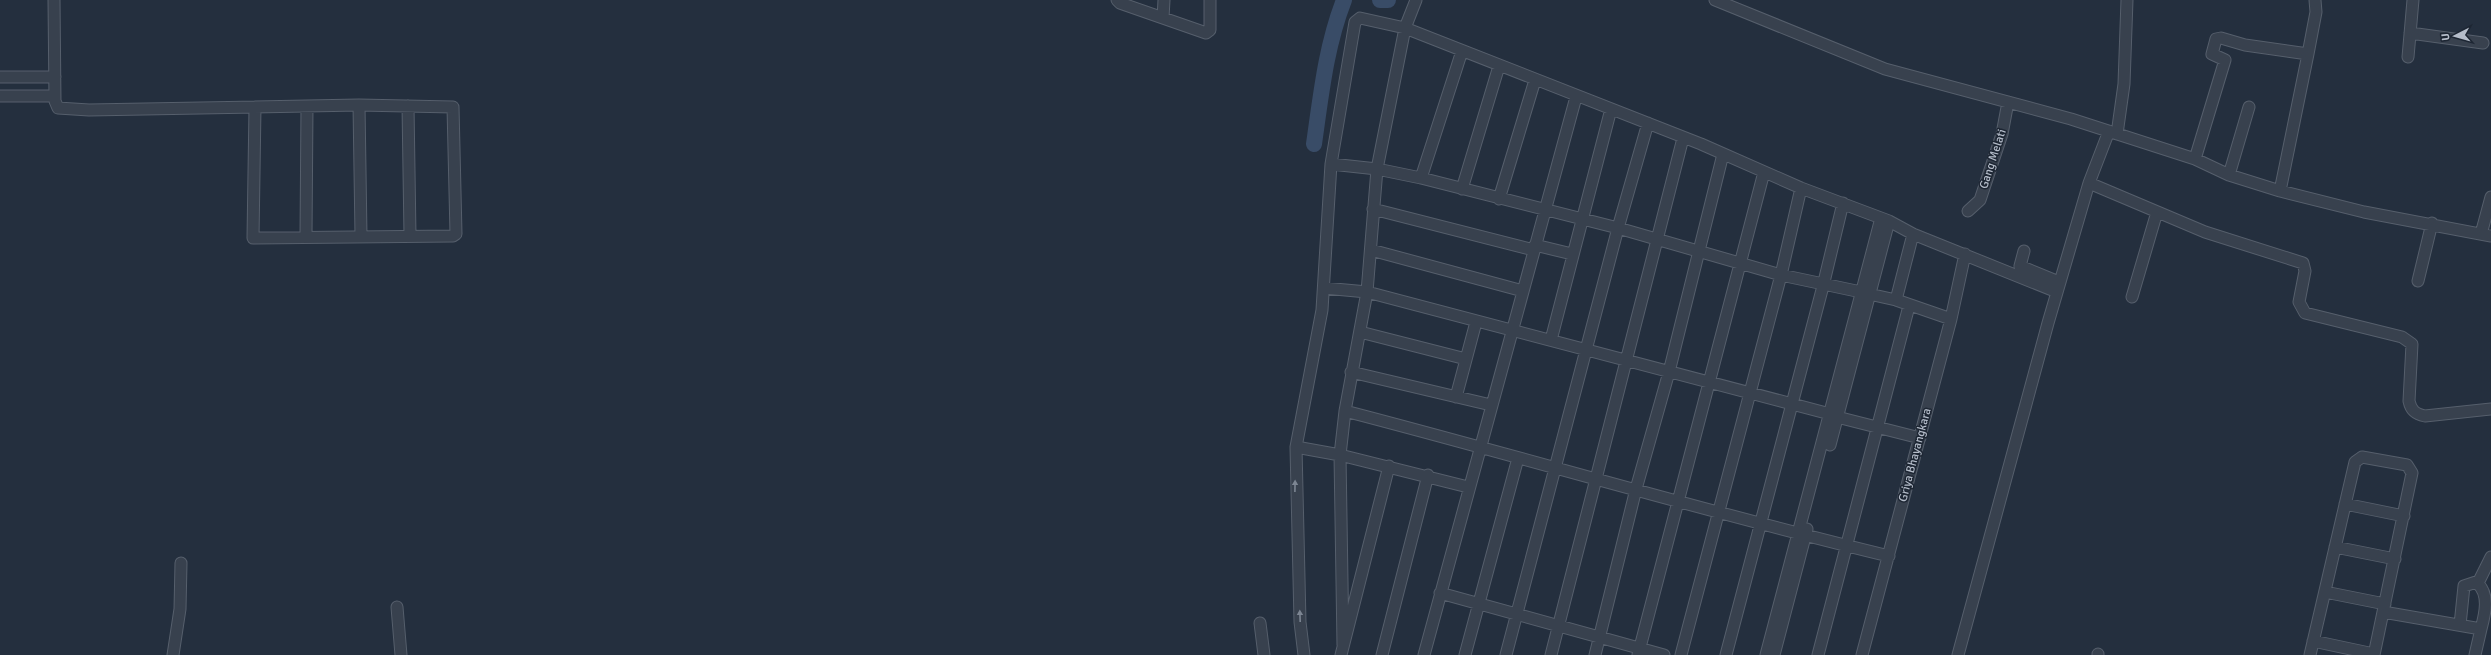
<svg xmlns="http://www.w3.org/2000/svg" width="2491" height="655" font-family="Signika,sans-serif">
<rect width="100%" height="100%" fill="#242f3e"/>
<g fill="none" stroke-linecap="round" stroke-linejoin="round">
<path stroke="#394c67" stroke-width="16" d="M1380,0H1388
M1314,144C1321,95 1326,46 1344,0"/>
<defs>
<path id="street" d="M54,0L55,101L58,108L89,110L359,105L453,107L456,234L453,236L253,238L255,107
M1117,0L1120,3L1206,33L1210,30V0
M1715,0L1885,69L2071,119L2195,159L2229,175L2280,191L2364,212L2491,236
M1163,18L1164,0
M2410,33L2483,43
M2408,57L2413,0
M0,77H55
M0,96H55
M359,105L361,236
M408,106L410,236
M2109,131L2089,183L2205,232L2303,263L2305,271L2299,302L2305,313L2402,337L2412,344L2409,401C2411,410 2415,414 2425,416L2491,409
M2117,134L2124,84L2127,0
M2195,159L2225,60L2212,54L2216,39L2221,38L2245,45L2308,54
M1331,164L1377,169L1421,178L1618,228L1781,275L1861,292
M2229,175L2249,107
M1421,178L1462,51
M1462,189L1499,66
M2280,191L2308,54L2316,12L2315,0
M1499,199L1535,80
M1373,209L1534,250
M1968,211L1980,200L2002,134L2008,102
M2481,234L2491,197
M306,236L307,107
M1535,245L1572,254
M1371,250L1523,291
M2024,251L2020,266L2059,282
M2418,281L2432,223
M1324,288L1367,292L1830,414
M1869,294L1896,300L1951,319
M2132,297L2157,212
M1896,300L1913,234
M1360,332L1466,359
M1551,340L1611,109
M1351,372L1491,405
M1456,397L1476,322
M1345,411C1526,458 1706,512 1889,556
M1837,417L1920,438
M1830,445L1889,221
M1296,447L1340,455L1468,487
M2345,504L2404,516
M2335,547L2395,559
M2477,583C2490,594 2485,614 2481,629
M2325,592L2385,604
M1440,593L1664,655
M397,607L401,655
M2383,612L2481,629L2475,655
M1260,623L1264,655
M2460,625L2464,586L2479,581L2491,557
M2313,641L2374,654
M1343,645L1340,455L1345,411L1367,292L1377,169L1405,28L1416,0
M173,655L180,609L181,563
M1304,655L1300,622L1296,447L1322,310L1331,164L1355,22L1360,18L1405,28L1701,144L1801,188L1889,221L1913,234L2057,292
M1341,655L1389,466
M1382,655L1428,475
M1424,655L1576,97
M1465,655L1518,458
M1506,655L1618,228L1648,123
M1551,655L1683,138
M1595,655L1636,489L1669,372L1723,154
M1638,655L1764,172
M1681,655L1781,275L1801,188
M1726,655L1823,286L1843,203
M1766,655L1881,218
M1774,655L1807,529
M1818,655L1909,306
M1862,655L1951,319L1965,254
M1958,655L2048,323L2089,183
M2098,655V654
M2310,655L2355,462L2362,457L2407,465L2412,473L2374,655"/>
</defs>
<use href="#street" stroke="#565f6c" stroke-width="13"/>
<use href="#street" stroke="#38414e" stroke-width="11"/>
</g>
<defs><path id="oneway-solid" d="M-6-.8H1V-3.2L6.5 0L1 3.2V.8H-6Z"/></defs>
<g fill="#7c8592">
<use href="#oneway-solid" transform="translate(1295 486) rotate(-89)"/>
<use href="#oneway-solid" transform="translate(1300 616) rotate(-92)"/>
</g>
<g text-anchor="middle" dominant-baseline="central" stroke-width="3" stroke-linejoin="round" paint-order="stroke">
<g font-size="12" fill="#b4bcc9" stroke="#1d2633">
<text transform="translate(1993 159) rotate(-72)">Gang Melati</text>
<text transform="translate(1915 455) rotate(-75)">Griya Bhayangkara</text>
</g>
</g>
<g transform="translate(2455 36) rotate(264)" stroke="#1d2633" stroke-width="3" paint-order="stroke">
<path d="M0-3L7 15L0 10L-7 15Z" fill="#b4bcc9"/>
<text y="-6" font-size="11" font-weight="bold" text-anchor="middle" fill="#b4bcc9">U</text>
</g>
</svg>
